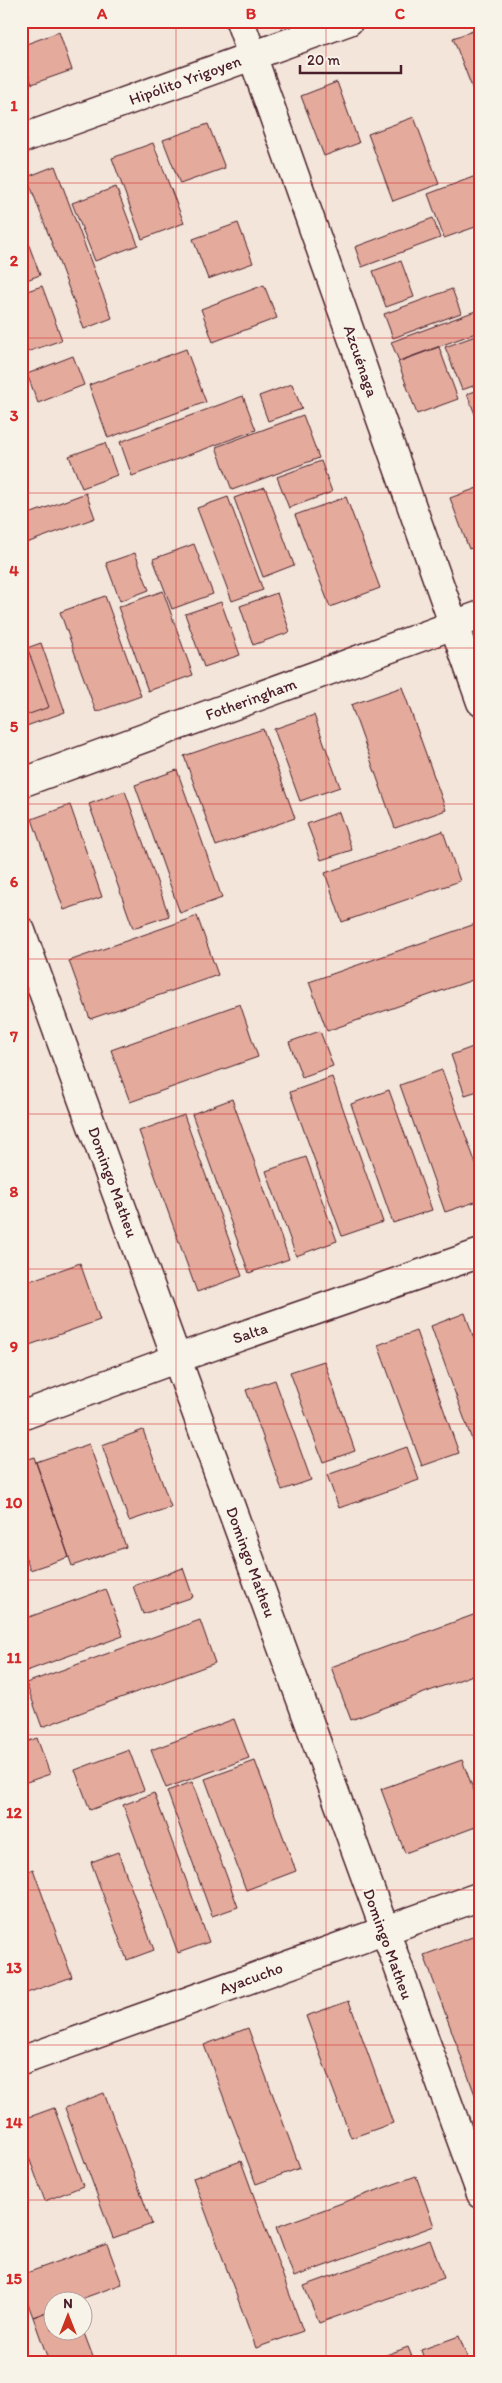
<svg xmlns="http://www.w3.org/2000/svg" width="502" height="2383" font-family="Itim,sans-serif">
<rect width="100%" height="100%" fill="#f3e5d9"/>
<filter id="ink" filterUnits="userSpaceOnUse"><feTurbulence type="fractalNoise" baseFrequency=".02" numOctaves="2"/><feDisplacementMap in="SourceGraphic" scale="10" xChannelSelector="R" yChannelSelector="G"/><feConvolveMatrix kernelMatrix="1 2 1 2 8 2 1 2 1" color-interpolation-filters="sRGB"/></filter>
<g filter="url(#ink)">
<path fill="#e4ab9d" stroke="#4a1f2b" d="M481,28V111L453,38Z
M59,32L72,70L32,84L21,55V46Z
M337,82L359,143L324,156L301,96Z
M414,117L439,184L393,201L368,134Z
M208,124L225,168L180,184L163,140Z
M153,143L184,223L142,239L112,158Z
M55,166L112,318L84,329L27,177Z
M481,174V225L444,238L428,194Z
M116,187L138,245L95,261L72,203Z
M433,218L440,238L362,267L355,247Z
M238,223L253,263L208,279L193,239Z
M21,224L40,275L21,282Z
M401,261L414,297L386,307L373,271Z
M264,285L277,318L213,342L201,309Z
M42,286L62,340L24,353L21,346V293Z
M452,289L461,313L393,338L384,314Z
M481,309V331L399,361L391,342Z
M481,334V383L462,390L445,347Z
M439,347L458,399L417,414L398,362Z
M186,349L206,402L108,438L89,385Z
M73,356L84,385L38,403L27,374Z
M292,384L302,409L268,421L259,396Z
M481,389V429L467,394Z
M243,396L256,430L132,476L120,442Z
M303,415L319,458L232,490L216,447Z
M105,443L117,475L82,488L69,456Z
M321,461L332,492L289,508L277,477Z
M265,487L294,565L263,577L234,498Z
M480,487L481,545L469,549L450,498Z
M86,493L95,518L21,545V517Z
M228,497L263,590L232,601L197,508Z
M346,497L380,588L330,607L295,515Z
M194,544L213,594L172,609L153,559Z
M135,553L149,590L120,601L106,563Z
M163,591L193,675L148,691L118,607Z
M277,593L290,632L253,645L240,606Z
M105,596L141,696L96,712L60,612Z
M221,602L240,655L204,667L185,614Z
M41,643L65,712L21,728V650Z
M27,647L49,707L21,717V649Z
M402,687L446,810L395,828L351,705Z
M314,715L340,787L300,801L274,729Z
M263,729L295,818L216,846L184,756Z
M177,770L222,898L180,913L135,785Z
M125,791L169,916L133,928L89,804Z
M70,805L102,897L64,910L32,819Z
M339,812L352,850L321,860L307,824Z
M443,831L460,881L342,922L325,873Z
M197,916L218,975L90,1019L69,961Z
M481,922V977L327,1031L309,982Z
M240,1004L258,1057L130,1102L111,1050Z
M320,1031L333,1066L302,1077L289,1042Z
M481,1044V1090L465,1095L451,1055Z
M442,1070L481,1178V1200L445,1212L400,1085Z
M332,1077L383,1222L342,1236L290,1092Z
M389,1090L432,1210L393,1223L351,1104Z
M232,1099L289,1259L249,1273L192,1114Z
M184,1115L242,1276L197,1292L139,1131Z
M306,1157L337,1241L296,1256L266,1171Z
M80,1263L100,1320L21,1348V1284Z
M465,1313L481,1358V1465L431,1326Z
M416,1331L459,1453L422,1466L378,1345Z
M324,1361L355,1451L323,1462L290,1372Z
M275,1380L311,1480L282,1490L246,1390Z
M143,1430L171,1507L129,1521L102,1445Z
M89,1444L126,1547L72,1566L36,1462Z
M407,1447L419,1480L339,1508L327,1475Z
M34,1457L69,1557L30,1570L21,1545V1461Z
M183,1568L193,1597L143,1614L133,1586Z
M106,1589L123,1636L21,1673V1620Z
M476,1614L481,1627V1672L351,1720L331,1667Z
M200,1620L215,1663L42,1727L26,1683Z
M234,1719L249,1758L166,1788L151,1750Z
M37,1738L50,1774L21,1784V1744Z
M129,1750L144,1790L90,1810L75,1770Z
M462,1760L481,1809V1825L405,1853L381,1789Z
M255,1761L296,1871L246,1890L205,1779Z
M192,1782L238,1907L212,1916L167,1791Z
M154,1793L209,1942L178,1953L123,1805Z
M118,1852L154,1950L127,1960L91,1862Z
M33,1869L72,1977L24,1994L21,1986V1874Z
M475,1936L481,1953V2102L478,2103L424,1955Z
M349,2001L393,2123L351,2138L306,2016Z
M248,2028L300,2168L256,2184L204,2045Z
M104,2093L152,2224L113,2238L65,2108Z
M54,2108L83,2186L45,2201L21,2136V2120Z
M241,2161L303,2331L256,2348L193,2178Z
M416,2176L434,2226L294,2277L276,2227Z
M430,2240L444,2278L319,2323L304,2286Z
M107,2244L122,2284L78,2300H52V2310L33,2317L21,2286V2275Z
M52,2310V2330H82V2328L95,2362H49L33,2317Z
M459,2336L469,2362H425L421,2350Z
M408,2347L414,2362H367Z"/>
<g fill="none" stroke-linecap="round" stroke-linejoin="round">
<defs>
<path id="minor" d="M240,21L481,702
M21,139L349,21
M21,783L481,615
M21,931C176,1351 324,1774 481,2194
M21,1416L178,1358L481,1253
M21,2061L481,1896"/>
</defs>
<use href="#minor" stroke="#4a1f2b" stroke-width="31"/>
<use href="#minor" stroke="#f7f3e8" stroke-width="28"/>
</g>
</g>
<path fill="none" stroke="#d62828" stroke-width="1" stroke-opacity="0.55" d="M176,21V2362M326,21V2362M21,183H481M21,338H481M21,493H481M21,648H481M21,804H481M21,959H481M21,1114H481M21,1269H481M21,1424H481M21,1580H481M21,1735H481M21,1890H481M21,2045H481M21,2200H481"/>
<g text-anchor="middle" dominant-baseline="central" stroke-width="4.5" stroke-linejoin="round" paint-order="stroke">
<g font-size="16" fill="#4a1f2b" stroke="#f7f3e8">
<text transform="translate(185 80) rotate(-20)">Hipólito Yrigoyen</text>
<text transform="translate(361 361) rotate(71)">Azcuénaga</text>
<text transform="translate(251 699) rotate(-20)">Fotheringham</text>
<text transform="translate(113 1182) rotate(70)">Domingo Matheu</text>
<text transform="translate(250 1333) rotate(-19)">Salta</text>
<text transform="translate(251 1562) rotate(70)">Domingo Matheu</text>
<text transform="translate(388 1944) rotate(70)">Domingo Matheu</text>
<text transform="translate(251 1978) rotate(-20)">Ayacucho</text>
</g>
</g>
<rect width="502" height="2383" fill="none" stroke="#f7f3e8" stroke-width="55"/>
<g transform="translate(68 2316)"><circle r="24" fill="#f7f3e8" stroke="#b29e9c"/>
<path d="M0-4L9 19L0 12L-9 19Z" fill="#c8321e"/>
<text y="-8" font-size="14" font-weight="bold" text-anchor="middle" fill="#4a1f2b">N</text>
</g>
<path d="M300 65v8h101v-8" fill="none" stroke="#4a1f2b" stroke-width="2.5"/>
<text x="307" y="65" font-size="15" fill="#4a1f2b" stroke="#f7f3e8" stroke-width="4" paint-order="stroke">20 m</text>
<rect x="28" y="28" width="446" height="2328" fill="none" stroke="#d62828" stroke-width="2"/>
<g font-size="16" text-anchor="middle" font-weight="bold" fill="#d62828">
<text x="102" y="19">A</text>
<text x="251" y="19">B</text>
<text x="400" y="19">C</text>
<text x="14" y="111">1</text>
<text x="14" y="266">2</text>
<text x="14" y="421">3</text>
<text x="14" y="576">4</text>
<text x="14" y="732">5</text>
<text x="14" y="887">6</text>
<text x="14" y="1042">7</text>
<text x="14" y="1197">8</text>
<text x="14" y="1352">9</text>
<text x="14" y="1508">10</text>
<text x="14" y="1663">11</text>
<text x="14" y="1818">12</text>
<text x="14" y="1973">13</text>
<text x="14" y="2128">14</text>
<text x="14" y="2284">15</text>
</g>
</svg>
